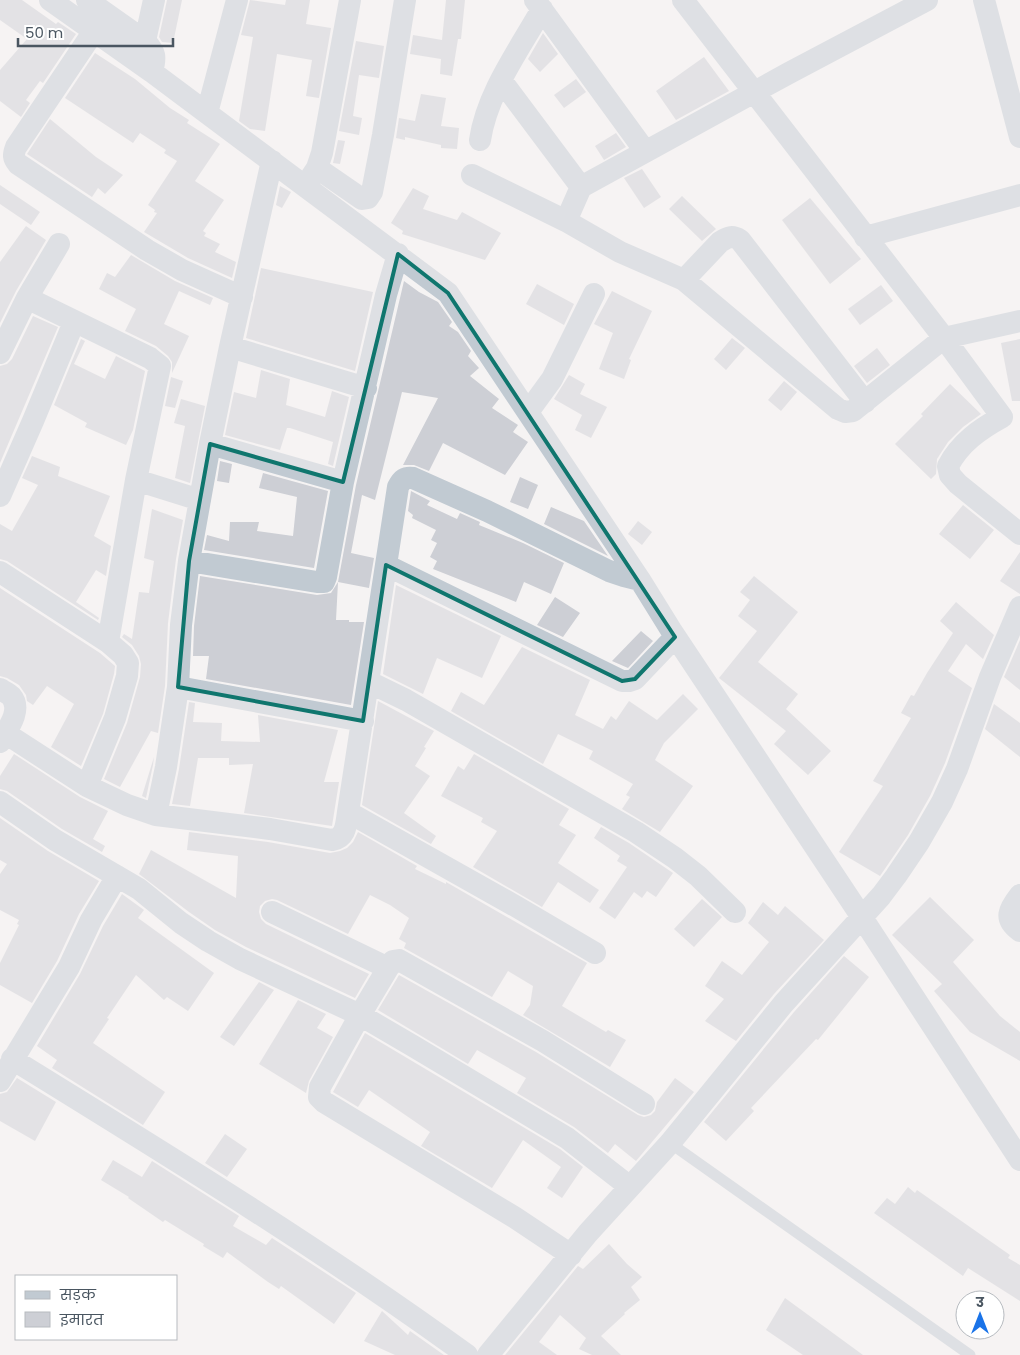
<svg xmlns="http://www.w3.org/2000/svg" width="1020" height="1355" font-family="Poppins,'Noto Sans Devanagari',sans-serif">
<rect width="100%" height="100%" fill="#f5f3f3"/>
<path fill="#cdcfd5" d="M0,0H22L56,24L58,22L76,34L43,83L40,81L26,100L30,103L21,117L0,101V70L27,39L0,20Z
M167,0H182L173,43L162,42L159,37Z
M250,0L285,5L286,0H310L306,24L331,28L319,98L306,96L312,60L277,54L265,131L250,129L239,121L253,37L241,35Z
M446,0H465L461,39H458L452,76L440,74L441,59L410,54L413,35L442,40Z
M543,33L558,54L540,72L528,59Z
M356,41L384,46L379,78L359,75L353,116L362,118L359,135L339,131Z
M95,53L135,79L170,108L189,120L187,123L220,144L195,181L224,200L203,231L206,233L204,236L220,244L215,252L236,262L232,278L188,258L144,232L157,213L154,212L155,210L148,205L177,161L164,153L166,150L140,133L133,143L65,98Z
M704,57L729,91L676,120L656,91Z
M576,79L586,92L564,108L554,95Z
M421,94L446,98L441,126L459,128L457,149L441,148V145L405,137V140L396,138L399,118L415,121Z
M50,119L96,157L123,175L105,194L98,188L92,197L27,154Z
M616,133L626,147L604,160L595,146Z
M338,140L345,141L340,164L333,163Z
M642,169L661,197L644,208L624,178Z
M0,185L40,212L31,225L0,204Z
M280,186L291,192L282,208L276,205Z
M413,188L429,196L423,209L457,220L462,212L501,233L485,260L402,234L403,231L391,223Z
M682,196L716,229L702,241L669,209Z
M810,198L861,259L830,284L782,220Z
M26,226L46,240L16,291L0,323V262Z
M131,255L175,281L213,298L210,305L179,291L164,324L189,336L172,373V362L168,356L156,346L125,331L136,309L99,289L107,273L115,277Z
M261,268L373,292L355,371L246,338Z
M404,281L419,292L438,302L452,322L449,326L458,332L471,351L468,356L479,368L470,376L499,399L492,408L518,425L513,432L528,442L505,475L443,443L429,471L414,465H403L438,398L402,392L375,500L362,495L351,553L374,558L369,588L338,582L356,485Z
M537,284L574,304L564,325L526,304Z
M881,285L893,301L860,325L848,309Z
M612,291L652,311L629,359L631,360L624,379L599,369L613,333L594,324Z
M33,316L58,327L0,463V366L7,364L12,359Z
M732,338L745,348L726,370L714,359Z
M81,339L85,341L74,364L105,379L116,356L145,371L133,430L126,445L85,427L87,423L54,405Z
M1020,339V401H1012L1001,343Z
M877,348L890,365L867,383L854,366Z
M261,370L290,379L286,405L325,417L332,391L349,397L333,466L328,464L333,442L290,428H287L280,450L225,435L234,392L256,398Z
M569,375L585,384L580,394L607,407L591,438L575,430L582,415L554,399Z
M171,377L183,381L175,408L165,406Z
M784,381L797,392L781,411L768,400Z
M950,384L981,414L963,427L948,442L937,459L936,474L931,479L895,444L923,416L921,414Z
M181,399L205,406L190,483L175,478L185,426L174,423Z
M32,456L60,467L58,476L110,496L94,536L111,546L106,576L96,570L76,602L99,618L98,620L7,561L0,559V524L12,531L38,485L22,478Z
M220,461L232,464L229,483L217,481Z
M263,473L328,491L314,568L204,550L207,535L229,541L230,522H259L257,531L293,536L297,497L259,488Z
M520,477L538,485L528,509L510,502Z
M411,491L430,501L427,505L457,519L460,513L480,522L479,525L523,543L564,563L551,594L524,582L516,602L433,569L437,561L430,557L437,543L431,540L436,530L412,518L413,515L408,511Z
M963,505L994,530L970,559L939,534Z
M551,507L584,521L608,556L544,524Z
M152,509L183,520L176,559L168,623L165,686L158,733L151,731L120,787L104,779L127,723L140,677L141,664L139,656L132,645L122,637L124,634L132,639L139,592L149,593L154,561L144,558Z
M638,521L652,532L642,545L628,534Z
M1020,552V594L1000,581Z
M200,576L317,595L331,593L338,582L336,620H349V622H364L351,705L206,679L209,656H193L194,626Z
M754,576L798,612L758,662L798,694L786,709L831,751L808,775L774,744L786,731L719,678L757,631L738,616L750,600L740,592Z
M396,585L501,636L482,678L437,658L423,694L383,674Z
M0,588L100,653L115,666L114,674L103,714L81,766L51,747L74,704L47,686L33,705L27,701L26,695L19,685L7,678L0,676Z
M555,597L580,613L563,637L537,625Z
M956,602L994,635L983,659L966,644L948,671L972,688L945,763L930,796L908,835L880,876L839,852L883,786L873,781L911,718L901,713L911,695L914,696L927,673L953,633L940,621Z
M641,631L653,641L628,668L612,661Z
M1020,640V690L1004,677Z
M522,647L590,680L575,715L603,729L611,716L616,720L629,701L657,720L683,694L698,709L664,743L655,760L693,786L660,832L622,809L630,797L626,795L633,784L589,759L593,751L558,734L543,764L451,711L461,692L484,705Z
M378,701L434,731L424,747L426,748L415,766L430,776L404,813L436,836L431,844L362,805Z
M189,702L195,703L193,722L222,723L221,741L260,742L258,715L338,730L324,782H339L332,826L244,813L253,764L229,765V758H198L190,806L172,804L179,769Z
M994,704L1020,723V757L985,729Z
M14,754L80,797L108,811L93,839L105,846L102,852L62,829L7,791L0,789V776Z
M474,754L569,809L559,825L576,835L558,863L599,890L590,903L558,882L542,907L473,867L497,831L481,822L483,818L441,796L458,766L464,770Z
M154,757L153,765L146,798L142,796Z
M0,818L48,851L99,881L79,914L57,961L32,1003L0,985V963L19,925L17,924L19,920L0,910V874L7,864L0,860Z
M601,827L629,843L673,873L656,897L647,891L642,898L634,892L615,919L599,908L627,867L617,861L620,856L594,838Z
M189,832L268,842L330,853L340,851L347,848L353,842L358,832L417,866L415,869L446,884V882L587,963L562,1006L606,1032L608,1030L626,1040L610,1067L523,1015L530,1005L533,986L508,971L492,997L404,948L406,943L399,939L409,918L390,905L370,895L348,934L277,900L272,899L265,901L260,906L259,912L261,919L266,924L369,974L355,998L246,947L215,930L189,912L139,874L151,850L236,898L238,856L187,850Z
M122,894L144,910L138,918L214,973L188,1011L167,997L164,1000L136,975L107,1018L109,1019L93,1043L165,1092L143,1125L52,1068L57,1060L37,1046L80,974L103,926Z
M930,897L974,940L953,962L1000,1016L1020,1032V1061L970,1032L934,991L942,984L892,935Z
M702,899L722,917L694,947L674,929Z
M763,902L778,915L785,906L824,940L774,994L736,1041L705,1021L724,999L705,986L722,961L742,975L769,942L748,923Z
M844,956L869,977L818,1040L816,1039L751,1108L754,1111L726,1141L704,1122L794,1012Z
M399,975L536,1052L638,1115L644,1117L651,1115L655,1111L657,1102L675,1078L694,1092L636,1161L615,1144L608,1153L574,1127L517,1093L526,1078L477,1050L468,1064L378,1010Z
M259,982L274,990L234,1046L220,1037Z
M298,1000L326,1014L317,1028L333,1037L309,1081L306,1093L259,1064Z
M365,1033L560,1149L583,1167L562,1198L547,1188L561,1167L523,1140L492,1188L421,1146L430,1132L369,1090L358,1107L333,1092Z
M17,1078L56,1102L35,1141L0,1121V1094L7,1092Z
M225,1134L247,1149L227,1177L205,1163Z
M113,1160L142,1177L152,1161L239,1216L233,1226L266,1245L272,1238L356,1293L334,1324L281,1286L279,1289L268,1282L227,1252L223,1258L203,1246L204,1244L165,1220L163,1222L128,1198L129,1197L101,1180Z
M908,1187L915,1193L917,1190L1010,1255L1008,1258L1020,1265V1301L968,1268L963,1276L874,1213L887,1198L895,1204Z
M609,1244L627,1264L642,1277L631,1287L640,1300L624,1313L625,1314L601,1336L621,1355H592L579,1349L586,1338L560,1315L539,1342L557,1355H505L578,1266L583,1269Z
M785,1298L863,1355H803L766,1330Z
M382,1311L408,1335L410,1331L444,1355H395L364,1341Z"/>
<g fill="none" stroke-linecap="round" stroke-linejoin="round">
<path stroke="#c1cad2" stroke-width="11" d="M670,1143L970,1355"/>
<path stroke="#c1cad2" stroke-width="22" d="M50,0L152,72L448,293L640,580L671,630L861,916L1020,1160
M87,0L145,41C156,53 156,57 152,72
M535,0L645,151
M683,0L944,338L1002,417C980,429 960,443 948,466L950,475L958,484L1020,534
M984,0L1020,137
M94,31L16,147C13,155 13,158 18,164L147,250L182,270L242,297
M145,41L154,0
M501,80L581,187
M207,113L237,0
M480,140C487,93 519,50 542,9
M317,168L362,199L368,198L372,192L383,135L405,0
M472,175L566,221L581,187L789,73L927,0
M309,180L317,168L322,153L350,0
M566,221L620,252L684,280L838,409L845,412L853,411L944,338L1020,321
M865,237L1020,195
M684,280L720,242C728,237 732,235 740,240L865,402
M27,298L150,358L160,366L136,480L108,642
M230,347L366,388
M0,353L27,298L59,244
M528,412L552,379L594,294
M210,444L343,482
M136,480L200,500
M0,496L33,421L74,322
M189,561L317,582H324L326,577L343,482L386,295L398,254
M386,565L622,681H629L635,679L675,637
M0,572L108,642L123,655L128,663L127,676L115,718L87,786
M369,682L406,700L636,832L675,858L698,876L735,912
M178,687L363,721
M0,689C3,691 8,693 11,696C23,710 7,730 0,742
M5,733L87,786L127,805L156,815L270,829L332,840C346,838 346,825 348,812L398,487C402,479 405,477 413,478L487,511L609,571L624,576L640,580
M0,802L55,840L139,889L181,923L208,941L240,959L360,1015L413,1046L567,1138L630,1187
M348,812L517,907L595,953
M156,815L166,767L178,687L181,625L189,561L210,444L230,347L272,161
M1020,895C1009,909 1003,919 1020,931
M272,912L388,968
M12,1059C166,1154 321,1249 467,1355
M0,1081L69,967L91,920L117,876
M571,1255L514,1217L324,1102L319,1097L320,1087L360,1015L388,968L393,961L399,960L543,1041L644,1104
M488,1355L588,1233L670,1143L784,1003L881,896L896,876L919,842L942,802L957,769L990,677L1020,607"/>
</g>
<path d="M0 0H1020V1355H0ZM398,254L448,293L675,637L635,679L622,681L386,565L363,721L178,687L189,561L210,444L343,482Z" fill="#f5f3f3" fill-opacity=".55" fill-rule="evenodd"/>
<path fill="none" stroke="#0f766e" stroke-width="4" stroke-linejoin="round" d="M398,254L448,293L675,637L635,679L622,681L386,565L363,721L178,687L189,561L210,444L343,482Z"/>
<rect x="15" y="1275" width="162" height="65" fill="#ffffff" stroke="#b7bbc0"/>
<rect x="25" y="1291" width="25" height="8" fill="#c1cad2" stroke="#b7bbc0"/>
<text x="60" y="1300" font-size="15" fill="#4a5661">सड़क</text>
<rect x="25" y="1312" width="25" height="15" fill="#cdcfd5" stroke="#b7bbc0"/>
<text x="60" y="1325" font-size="15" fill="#4a5661">इमारत</text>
<g transform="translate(980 1315)"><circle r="24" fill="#ffffff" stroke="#b7bbc0"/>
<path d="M0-4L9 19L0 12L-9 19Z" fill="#1a73e8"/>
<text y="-8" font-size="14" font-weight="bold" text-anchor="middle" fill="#4a5661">उ</text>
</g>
<path d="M18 38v8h155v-8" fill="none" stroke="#4a5661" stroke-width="2.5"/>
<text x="25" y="38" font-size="15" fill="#4a5661" stroke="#ffffff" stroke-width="4" paint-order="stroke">50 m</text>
</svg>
